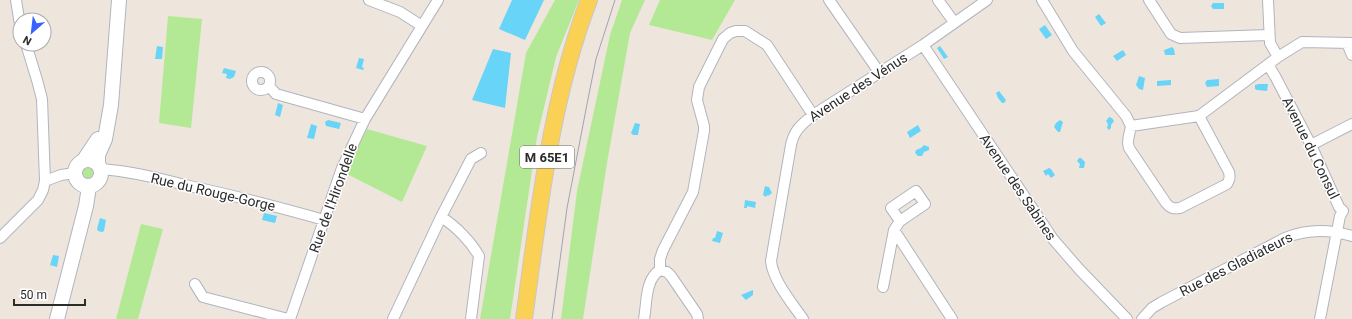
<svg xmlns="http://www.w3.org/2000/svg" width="1352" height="319" font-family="Roboto,sans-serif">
<rect width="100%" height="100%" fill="#eee6dd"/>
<path fill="#b3e995" d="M555,0H579L556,57L537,137L510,319H480L526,53Z
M622,0H645L630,33L607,163L583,319H561L577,191L610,35Z
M660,0H735L712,40L649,25Z
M168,16L202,19L191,128L159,123Z
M367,129L427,146L402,202L345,173Z
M80 173a8 8 0 1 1 16 0a8 8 0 1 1-16 0Z
M141,224L163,229L138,319H116Z"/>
<path fill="#68d4f7" d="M512,0H544L525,40L499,29Z
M1213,3H1224V9H1213L1211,6Z
M1099,14L1106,23L1101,26L1095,17Z
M1045,25L1052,35L1046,39L1039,29Z
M157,46L163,47L162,59H155Z
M940,46L948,57L944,59L937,48Z
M1172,47L1174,49L1175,55H1165L1164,50Z
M493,49L511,53L505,108L472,100Z
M1123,50L1126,55L1117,61L1113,56Z
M359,58L364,59L362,67L364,68L363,70L356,68Z
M224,68L236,71L234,77L230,79L226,78L227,74L222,73Z
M1139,76L1145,78L1143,90L1139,89L1136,85Z
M1219,79V86L1207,87L1205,83L1207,80Z
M1171,80V85L1157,86V81Z
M1259,84H1268L1267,91L1257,90L1255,89V85Z
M999,91L1006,100L1004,103H1002L998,98L996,93Z
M278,103L283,105L280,117L275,115Z
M1109,117L1112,118L1114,121L1111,125V128L1109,130L1107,128L1108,124L1106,121Z
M328,120L341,123L339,129L326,126L325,122Z
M1060,120L1063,122L1060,132H1058L1054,127L1056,123Z
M635,123L640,124L638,135H633L631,133Z
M311,124L317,126L314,139L307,138Z
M918,125L921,131L910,138L907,132Z
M924,145L929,147V150L924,152L922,156H918L915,153L916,150L921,148Z
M1079,158H1081L1085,162L1084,168H1079L1080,164L1077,161Z
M1049,168L1051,169L1055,175L1051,178L1048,174L1046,176L1043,171Z
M765,186L768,187H769L772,193L768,196L767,195L766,197L763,195Z
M745,200L756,202L755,208L747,206V208H744Z
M264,213L277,216L275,223L262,220Z
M100,218L106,220L104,231L102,232L98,231L97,229Z
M717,231L723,233L720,243L712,241L713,238H715Z
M53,255L59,256L57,267L50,265Z
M753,290V295L746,300L741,295Z"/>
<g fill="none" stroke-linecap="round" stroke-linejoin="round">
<defs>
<path id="street" d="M16,0L20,25
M369,0L400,12L422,26
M829,0L879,72
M938,0L954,22
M1042,0L1073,51L1126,116L1131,126L1199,116L1278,57L1270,43L1268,0
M1149,0L1171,34L1180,38L1269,35
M1347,43L1352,55
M26,44L37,80L42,99L45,181
M923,45L1053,239L1079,269L1127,319
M1278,57L1302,42L1352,43
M1268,65L1275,76L1311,145L1339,207L1343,211L1340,216L1320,319
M252 81a9 9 0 1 1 18 0a9 9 0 1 1-18 0Z
M269,86L276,94L365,119
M1131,126C1130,134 1126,140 1129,148L1166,203C1170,208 1173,209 1180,208L1227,184C1230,179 1230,177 1229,172L1199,116
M1311,145L1352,124
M101,169C130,171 158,178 185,185C232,195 278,207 324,220
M441,217L471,159L481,153
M894,230L952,319
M0,238L38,200L43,190L45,181L61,175L75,173
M660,270V259L663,250L693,192L704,131V126L697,100L699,87L723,39L730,33L736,31H745L767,45L813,115
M660,270L667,272L671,276L697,314L698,319
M195,284L203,297L288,319
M883,287L894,230L900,221L925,204L916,191L891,208L900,221
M290,319L342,168L365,119L438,0
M393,319L441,217C456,226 471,242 479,256L471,319
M644,319C647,303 645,279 660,270
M803,319C792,303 773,281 771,261L791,145C794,130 802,124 813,115L923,45L987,0
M1142,319L1152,308L1162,302L1285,238C1307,229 1329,229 1352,236"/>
<path id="secondary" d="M75 173a13 13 0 1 1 26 0a13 13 0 1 1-26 0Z
M84,160L98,139
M98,163V155L105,139L111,105L119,0
M57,319L86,206L89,187"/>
<path id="primary" d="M524,319C539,211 550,102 589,0"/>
</defs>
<use href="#street" stroke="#b1b4c0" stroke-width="12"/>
<use href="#secondary" stroke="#b1b4c0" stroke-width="16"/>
<use href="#primary" stroke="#c8c8c8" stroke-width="18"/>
<use href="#street" stroke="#fff" stroke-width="10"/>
<use href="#secondary" stroke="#fff" stroke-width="14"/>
<use href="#primary" stroke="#fbd155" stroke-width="16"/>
<path stroke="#9fa3b7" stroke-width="1" d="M552,319L567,208L588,99L596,59L615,0"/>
</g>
<g text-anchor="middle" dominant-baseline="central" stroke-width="3" stroke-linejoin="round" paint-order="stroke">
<rect fill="#fff" stroke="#6b6b6b" stroke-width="1" x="520" y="146" width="54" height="22" rx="3"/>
<g font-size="13" font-weight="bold" fill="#2b2b2b">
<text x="547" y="157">M 65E1</text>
</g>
<g font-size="14" fill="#2b2b2b" stroke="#fff">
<text transform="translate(858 87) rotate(-33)">Avenue des Vénus</text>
<text transform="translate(1311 148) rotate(64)">Avenue du Consul</text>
<text transform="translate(1018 187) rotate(56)">Avenue des Sabines</text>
<text transform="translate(213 192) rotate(13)">Rue du Rouge-Gorge</text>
<text transform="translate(333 198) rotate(-70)">Rue de l'Hirondelle</text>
<text transform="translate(1236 264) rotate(-27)">Rue des Gladiateurs</text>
</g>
</g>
<g transform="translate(32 32) rotate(208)"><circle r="19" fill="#ffffff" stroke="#aaaaaa"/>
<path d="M0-3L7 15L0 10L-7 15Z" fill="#3961ff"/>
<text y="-6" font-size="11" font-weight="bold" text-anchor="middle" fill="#2b2b2b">N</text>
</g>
<path d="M14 299v6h71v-6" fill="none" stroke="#2b2b2b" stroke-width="2"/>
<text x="20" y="299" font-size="12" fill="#2b2b2b" stroke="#ffffff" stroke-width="3" paint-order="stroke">50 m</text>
</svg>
